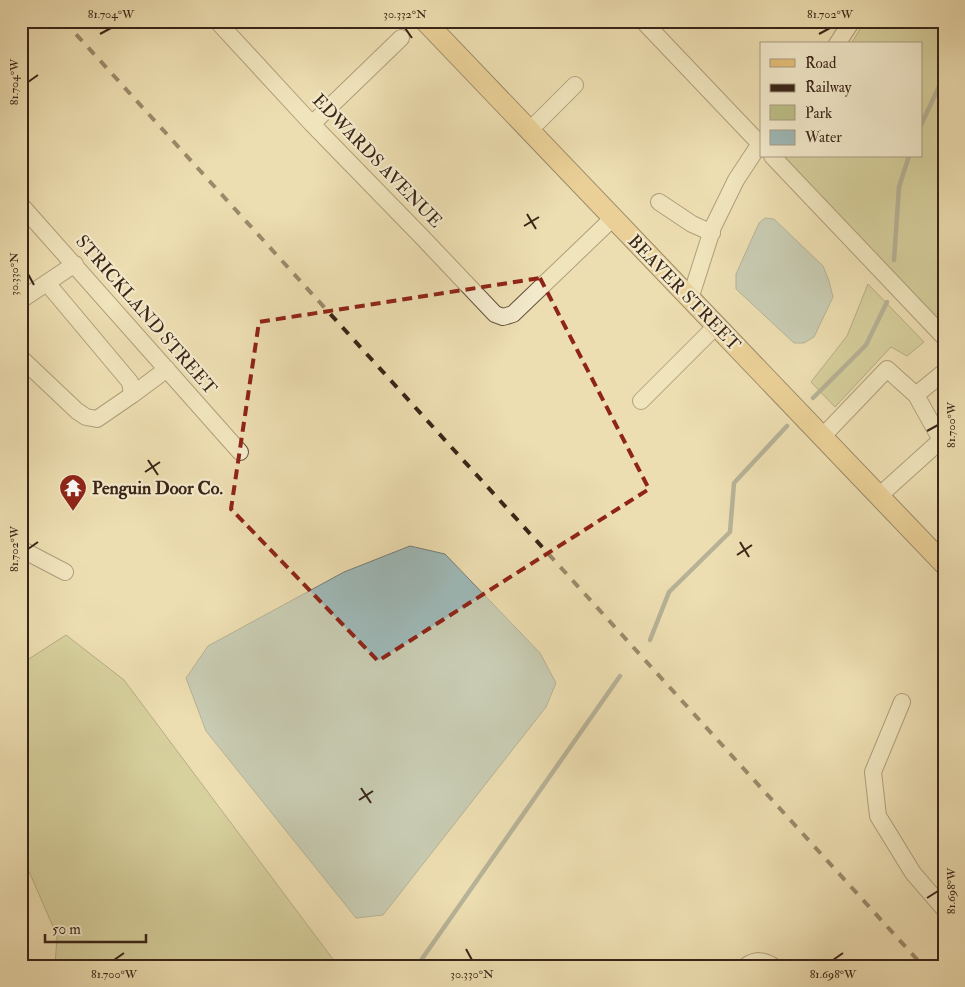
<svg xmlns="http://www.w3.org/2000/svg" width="965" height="987" font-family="'IM FELL Double Pica',serif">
<rect width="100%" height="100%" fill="#eddeb1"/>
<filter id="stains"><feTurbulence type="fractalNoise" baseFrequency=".004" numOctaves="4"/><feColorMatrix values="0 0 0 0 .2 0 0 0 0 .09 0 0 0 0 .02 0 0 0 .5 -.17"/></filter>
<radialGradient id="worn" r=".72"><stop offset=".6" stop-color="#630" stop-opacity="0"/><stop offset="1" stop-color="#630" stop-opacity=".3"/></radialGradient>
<path fill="#bdc088" stroke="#7b7250" d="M865,21H944V327L783,156H921V44H851Z
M868,284L924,342L907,356L891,347L835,407L811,382L847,336Z
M66,635L124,680L338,966H55L57,936L21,853V664Z"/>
<path fill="#9eb9b8" stroke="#767d78" d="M765,218L774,219L823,266L829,281L833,297L814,337L804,343H794L736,289V274L759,223Z
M410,546L445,554L540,653L556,683L546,707L383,915L356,918L206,731L186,678L208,646L344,572Z"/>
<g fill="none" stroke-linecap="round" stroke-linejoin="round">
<path stroke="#767d78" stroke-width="4.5" d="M921,125L944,76
M894,260L899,187L909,156
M813,398L866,345L887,302
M650,640L669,592L730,532L734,483L787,426
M417,966L620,676"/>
<defs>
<path id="minor" d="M217,21L312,124L422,237L495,314L503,317L513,314L613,218
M643,21L761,145
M837,44L852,21
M312,124L401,38
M529,131L575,85
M772,156L944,337
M659,202L692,224L712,233
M21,205L240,452
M690,299L713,227L736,180L761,142
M21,300L75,264
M21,358L77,411L86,417L97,419L132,395L130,382L47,283
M132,395L167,369
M641,401L716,326
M822,437L887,369L916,395
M879,496L941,440L916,395L944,372
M21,549L65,572
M902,702L873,772L878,816L913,873L944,909
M746,966C756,959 763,960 773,966"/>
<path id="major" d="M425,21L944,564"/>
</defs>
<use href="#minor" stroke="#66523e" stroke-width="18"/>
<use href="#major" stroke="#392417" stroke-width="22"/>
<use href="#minor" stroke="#f3eacc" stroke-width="16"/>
<use href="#major" stroke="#e6bf78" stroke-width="20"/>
<path stroke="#392417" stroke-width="4" stroke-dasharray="9 9" stroke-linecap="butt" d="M64,21L923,966"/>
</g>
<path d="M0 0H965V987H0ZM540,278L649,489L378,661L231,509L259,322Z" fill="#eddeb1" fill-opacity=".55" fill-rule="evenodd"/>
<path fill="none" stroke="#8f2418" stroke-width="4" stroke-dasharray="10 6" stroke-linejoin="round" d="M540,278L649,489L378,661L231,509L259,322Z"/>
<path fill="none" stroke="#392417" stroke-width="2" d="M405,28L412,38M100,34L111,28M819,34L830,28M28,82L38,75M527,214L536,229M524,226L539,217M28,274L34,285M927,431L938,425M148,460L158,475M145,472L160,462M740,542L749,557M28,549L38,542M737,555L752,545M361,788L371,803M359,800L373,791M927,898L938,891M466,949L472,960M114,960L124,953M833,960L843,953"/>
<defs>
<symbol id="temple-pin" viewBox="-11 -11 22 30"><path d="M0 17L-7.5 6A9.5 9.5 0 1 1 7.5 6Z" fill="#8f2418" stroke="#f3eacc"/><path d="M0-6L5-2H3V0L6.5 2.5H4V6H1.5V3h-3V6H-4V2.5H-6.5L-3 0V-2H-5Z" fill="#fff"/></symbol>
</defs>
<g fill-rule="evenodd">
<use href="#temple-pin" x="57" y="472" width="32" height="43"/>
</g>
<g text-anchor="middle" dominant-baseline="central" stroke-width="4.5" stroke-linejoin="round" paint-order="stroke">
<g font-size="18" fill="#392417" stroke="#f3eacc">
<text transform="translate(377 161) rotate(46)">EDWARDS AVENUE</text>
<text transform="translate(684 293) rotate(46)">BEAVER STREET</text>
<text transform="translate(146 315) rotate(49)">STRICKLAND STREET</text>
</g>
<g font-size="18" font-weight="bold" fill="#392417" stroke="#f3eacc" text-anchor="start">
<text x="92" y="488">Penguin Door Co.</text>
</g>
</g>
<rect width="965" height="987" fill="none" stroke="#eddeb1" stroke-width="55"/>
<rect x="760" y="42" width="162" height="115" fill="#f3eacc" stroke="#a99b84"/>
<rect x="770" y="59" width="25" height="8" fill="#e6bf78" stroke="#a99b84"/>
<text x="805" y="68" font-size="15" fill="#392417">Road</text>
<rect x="770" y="84" width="25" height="8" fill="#392417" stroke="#a99b84"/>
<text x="805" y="92" font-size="15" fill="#392417">Railway</text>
<rect x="770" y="105" width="25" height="15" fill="#bdc088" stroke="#a99b84"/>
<text x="805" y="118" font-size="15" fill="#392417">Park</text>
<rect x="770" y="130" width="25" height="15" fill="#9eb9b8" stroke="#a99b84"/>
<text x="805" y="142" font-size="15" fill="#392417">Water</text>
<path d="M45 934v8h101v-8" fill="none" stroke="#392417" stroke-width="2.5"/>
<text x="52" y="934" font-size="15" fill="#392417" stroke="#f3eacc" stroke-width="4" paint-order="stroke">50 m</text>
<rect x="28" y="28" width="910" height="932" fill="none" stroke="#392417" stroke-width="2"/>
<g font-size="12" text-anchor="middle" fill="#392417">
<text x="111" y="18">81.704°W</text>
<text x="405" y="18">30.332°N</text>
<text x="830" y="18">81.702°W</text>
<text transform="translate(14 82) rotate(-90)" y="4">81.704°W</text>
<text transform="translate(14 274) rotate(-90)" y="4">30.330°N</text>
<text transform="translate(951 425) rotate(-90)" y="4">81.700°W</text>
<text transform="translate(14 549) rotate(-90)" y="4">81.702°W</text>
<text transform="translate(951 891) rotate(-90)" y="4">81.698°W</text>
<text x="114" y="978">81.700°W</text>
<text x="472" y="978">30.330°N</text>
<text x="833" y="978">81.698°W</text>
</g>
<rect width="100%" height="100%" filter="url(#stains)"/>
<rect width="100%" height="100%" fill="url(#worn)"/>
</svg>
